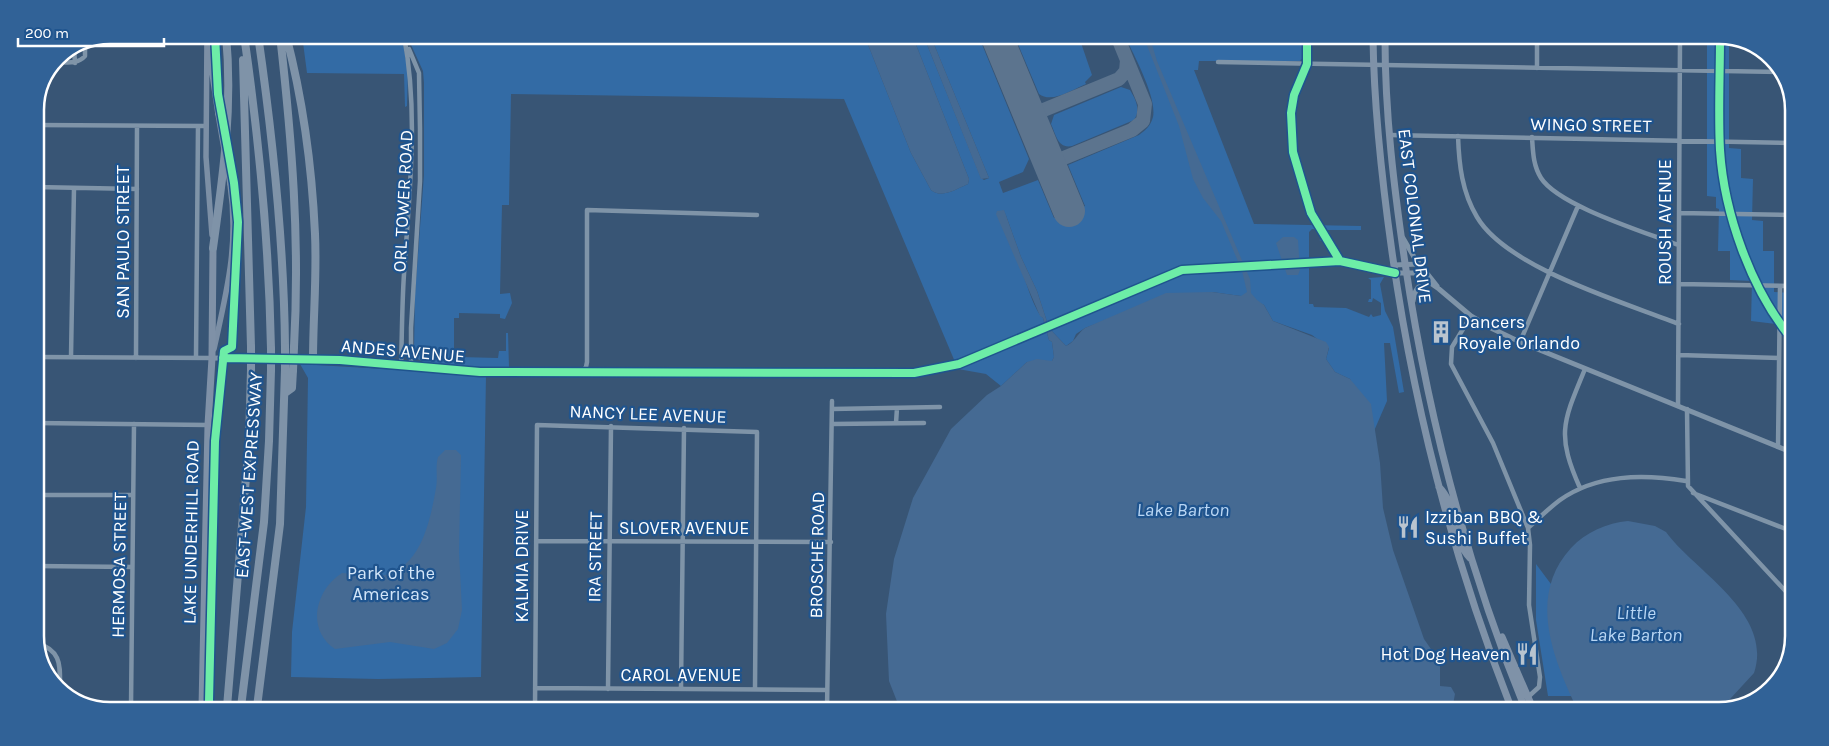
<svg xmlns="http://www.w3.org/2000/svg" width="1829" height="746" font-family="Karla,sans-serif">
<rect width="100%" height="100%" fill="#385575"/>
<path fill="#336ba5" d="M302,35L402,36L408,72L407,106L405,107L404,74L307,73Z
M407,36L865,37L911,153L931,190C942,199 956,189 968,184L969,179L913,37H924L981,178L984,180L989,178L931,37H979L1029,159L1023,172L999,182L1003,193L1038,180L1054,218L1085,206L1068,165L1139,135C1146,130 1151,125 1153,117C1157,97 1134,56 1126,38H1253L1254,45L1298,44V38H1304V56L1300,61H1199L1198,70H1194L1254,224L1361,226V230H1324L1323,241L1319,240L1323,239L1322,230L1312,229L1309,232V304H1313L1314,307L1346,308L1369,317L1371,314L1373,317L1381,315V303L1373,298L1372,302H1368L1369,299H1371V280L1368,278L1384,277L1380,284L1385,311L1393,327L1404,392L1399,393L1390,343H1384L1387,401L1374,431L1350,379L1335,372L1326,359L1329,348L1312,335L1273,321L1264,305L1248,297L1212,292L1121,314L1085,328L1076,334L1073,341L1066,346L1049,328L1037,291L1021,257L1004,210C1011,231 1030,308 1043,318L1049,340L1052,342L1054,357L1052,361L1027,362L1001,386L986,374L958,369L844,99L511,94L509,205H502L500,294L510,293L512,303L505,319L500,318V314L459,313V318H454V352H460V357L498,358L499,351H506V333H508L509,367L501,369L423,362L416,358L414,350L415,294L424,175V83L423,71Z
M1015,37H1079L1092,75L1085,82L1086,84C1073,89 1052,104 1039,94Z
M1707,39H1729V148L1741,149V178L1753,179L1752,220L1763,221V251H1774V292L1793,293L1792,354H1784V325L1751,321L1752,281L1730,280V251H1718L1719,209L1716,208V197L1707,196Z
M1121,87L1130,90C1136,100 1141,110 1134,120L1072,146C1058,149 1056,135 1051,124L1054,115Z
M300,364L486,375L481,677L378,679L291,677L292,632L306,507L308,378Z
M1536,564L1592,639L1598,696H1548L1536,620Z"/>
<path fill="#456a93" d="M865,37H913L969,179L968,184C956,189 942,199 931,190L911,153Z
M924,37H931L989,178L981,179Z
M1144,38H1150L1157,61L1250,279L1251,293L1257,300L1264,305L1273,321L1326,342L1329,347L1326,359L1335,372L1350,379L1371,404L1380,463L1383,508L1393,550L1424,639L1440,662V686L1451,687L1455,694L1452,710L900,709L889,681L886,614L894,559L913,498L951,429L987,395L1001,386L1027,362L1037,359L1052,361L1054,357L1052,342L1049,340L1043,318L1040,316L996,214L997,211L1004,210L1021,257L1037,291L1049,328L1066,346C1074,343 1077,334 1085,328L1166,293L1212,292L1241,296L1247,292L1242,271L1221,221L1203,198L1193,179L1179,126Z
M1283,237H1294L1298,240L1300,270L1298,275H1287L1276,243Z
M445,450H456L461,455L459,552L462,610L458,629L447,643L434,649L390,642L335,649C306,630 315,590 342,573C354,574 368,577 380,576C421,570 430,521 436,488C438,477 435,467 438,457Z
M1628,521L1655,526L1666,532C1694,571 1774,613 1754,673L1719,711H1578C1553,659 1527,596 1571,548C1586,532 1607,523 1628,521Z"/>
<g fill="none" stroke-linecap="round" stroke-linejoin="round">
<path stroke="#5c748e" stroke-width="14" d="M1029,116L1119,79L1126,71L1127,60
M1049,164L1132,130L1143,121L1145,104L1118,38"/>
<path stroke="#5c748e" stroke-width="32" d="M997,37L1069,211"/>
<path stroke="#7f94a8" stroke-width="4.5" d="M1537,39V68
M74,49L75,63
M409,49L419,73L420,129V181L411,328V366
M55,62C66,62 77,65 85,56V45
M1218,62L1782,72
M1307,64V38
M35,125L205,126
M1389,135L1794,143
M1458,136C1459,165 1462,192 1477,217C1507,268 1623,302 1679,324
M1532,137C1533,152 1533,165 1541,178C1559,206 1645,232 1678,245
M35,187L137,189
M1679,213L1793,215
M1679,284L1793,286
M1471,316L1452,347L1451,364L1493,443L1528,528L1530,545L1529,605L1540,677L1539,687L1528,697
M1520,342L1578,206
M1679,355L1779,358
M35,357L212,358
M71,357L74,188
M136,358L137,126
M196,358L198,126
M313,360L480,372L580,373L586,367L587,362V210L757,215
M401,365C402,335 402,304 404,274C409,195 419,114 404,36
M1678,406L1680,39
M832,409L940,407
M1687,409L1688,486L1790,596
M35,423L208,425
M896,423L897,408
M832,424L924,423
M1778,447L1780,286
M1580,488C1556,434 1563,422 1585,369
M1693,493L1791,531
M35,495H133
M1528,528C1538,519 1549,508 1560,500C1597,474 1643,474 1686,481
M536,541L831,542
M35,566L132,567
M35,642C62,651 60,664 60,688
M535,688L827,690
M608,689L611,426
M681,689L684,428
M131,707L134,424
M535,708L537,425L757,432L755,689
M827,709L832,401"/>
<path stroke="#7f94a8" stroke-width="5" d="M1403,238L1414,257L1437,286
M1394,265L1419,264
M1395,273H1416L1439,289L1471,316L1493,329L1520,342L1791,452
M1413,301C1415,290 1417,285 1428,283
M212,358L313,360"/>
<path stroke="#7c8fa5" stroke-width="5.5" d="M207,35L206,157L212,235
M211,35L212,73L218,114
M214,349C227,290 239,244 230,184"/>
<path stroke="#7f91a7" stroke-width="7" d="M202,707L208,425L212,358L213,248"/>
<path stroke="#7f92a8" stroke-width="7" d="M1373,38C1374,110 1382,181 1392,252C1414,410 1454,562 1512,710
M1385,38C1385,114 1394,188 1405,263C1428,417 1467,567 1526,711
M1439,487C1458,506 1452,539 1470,558
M1502,637L1534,711"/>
<path stroke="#7f93a8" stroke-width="8" d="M244,35C259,139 269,244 271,349
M258,35C273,139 284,243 285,347
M280,35C292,142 300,240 294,347
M286,35C303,100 312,168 315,234C317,276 313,318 313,360
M243,60L251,347
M213,248C223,176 233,108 226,35
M285,393L292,388L293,370
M227,707L249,441L251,370
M241,707L264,522L269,441L271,370
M257,707L280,524L285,370"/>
<path stroke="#7c8fa5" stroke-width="5.5" d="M218,114L230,184"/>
<path stroke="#7f93a8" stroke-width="8" d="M285,347V370
M251,370V347
M271,370V349
M293,370L294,347"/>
<defs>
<path id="cycleway" d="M1307,38V64L1294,95L1291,113L1293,152L1311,213L1340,261
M1720,39C1720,76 1718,113 1720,150C1724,213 1751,290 1792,339
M223,358L340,360L480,372L914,373L959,364L1182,270L1340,261L1395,273
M211,707L209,701L215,441L224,351L232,347L238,222L234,183L218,94L215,35"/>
</defs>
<use href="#cycleway" stroke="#1f548e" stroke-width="11"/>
<use href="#cycleway" stroke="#6deda7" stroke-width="8"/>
</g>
<defs>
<symbol id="building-bare" viewBox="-9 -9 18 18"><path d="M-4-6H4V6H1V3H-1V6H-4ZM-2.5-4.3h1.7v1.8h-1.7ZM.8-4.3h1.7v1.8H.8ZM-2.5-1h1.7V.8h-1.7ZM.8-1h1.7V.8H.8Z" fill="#b9c4cf" stroke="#1f548e" stroke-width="2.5" paint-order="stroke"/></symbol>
<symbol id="restaurant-bare" viewBox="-9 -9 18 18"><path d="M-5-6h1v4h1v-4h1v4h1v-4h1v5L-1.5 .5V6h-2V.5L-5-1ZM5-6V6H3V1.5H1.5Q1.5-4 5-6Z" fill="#b9c4cf" stroke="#1f548e" stroke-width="2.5" paint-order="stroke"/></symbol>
</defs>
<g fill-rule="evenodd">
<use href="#building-bare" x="1425" y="316" width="32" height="32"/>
<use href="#restaurant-bare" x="1392" y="511" width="32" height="32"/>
<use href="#restaurant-bare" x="1511" y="638" width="32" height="32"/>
</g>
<g text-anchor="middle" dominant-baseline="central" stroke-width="4.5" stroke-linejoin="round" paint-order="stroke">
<g font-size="18" fill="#fff" stroke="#1f548e">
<text transform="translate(1591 125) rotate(1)">WINGO STREET</text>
<text transform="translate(403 201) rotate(-87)">ORL TOWER ROAD</text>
<text transform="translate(1415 216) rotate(83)">EAST COLONIAL DRIVE</text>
<text transform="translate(1665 222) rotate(-90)">ROUSH AVENUE</text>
<text transform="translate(123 242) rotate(-90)">SAN PAULO STREET</text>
<text transform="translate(403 351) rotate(5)">ANDES AVENUE</text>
<text transform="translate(648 414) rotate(2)">NANCY LEE AVENUE</text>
<text transform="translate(249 475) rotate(-86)">EAST-WEST EXPRESSWAY</text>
<text x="684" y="528">SLOVER AVENUE</text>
<text transform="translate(191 532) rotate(-89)">LAKE UNDERHILL ROAD</text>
<text transform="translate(817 555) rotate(-89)">BROSCHE ROAD</text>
<text transform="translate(595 557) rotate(-89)">IRA STREET</text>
<text transform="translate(119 565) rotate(-89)">HERMOSA STREET</text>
<text transform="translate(522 566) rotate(-90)">KALMIA DRIVE</text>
<text x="681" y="675">CAROL AVENUE</text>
</g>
<g font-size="18" fill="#fff" stroke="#1f548e" text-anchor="start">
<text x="1458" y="322">Dancers<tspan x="1458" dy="21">Royale Orlando</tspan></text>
<text x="1425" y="517">Izziban BBQ &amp;<tspan x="1425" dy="21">Sushi Buffet</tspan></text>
<text x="1510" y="654" text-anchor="end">Hot Dog Heaven</text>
</g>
<g font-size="18" fill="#d3e6f9" stroke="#1f548e">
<text x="391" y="573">Park of the<tspan x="391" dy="21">Americas</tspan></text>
</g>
<g font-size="19" font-style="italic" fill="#b9d6f4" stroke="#1f548e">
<text x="1183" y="510">Lake Barton</text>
<text x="1636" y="613">Little<tspan x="1636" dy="22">Lake Barton</tspan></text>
</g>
</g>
<path d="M0 0H1829V746H0ZM110 44H1719A66 66 0 0 1 1785 110V636A66 66 0 0 1 1719 702H110A66 66 0 0 1 44 636V110A66 66 0 0 1 110 44Z" fill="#316297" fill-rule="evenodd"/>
<path fill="none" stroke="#fff" stroke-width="2.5" d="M110 44H1719A66 66 0 0 1 1785 110V636A66 66 0 0 1 1719 702H110A66 66 0 0 1 44 636V110A66 66 0 0 1 110 44Z"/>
<path d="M18 38v8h146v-8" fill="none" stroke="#ffffff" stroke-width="2.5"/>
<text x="25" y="38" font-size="15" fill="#ffffff" stroke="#1f548e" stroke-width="4" paint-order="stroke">200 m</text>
</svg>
